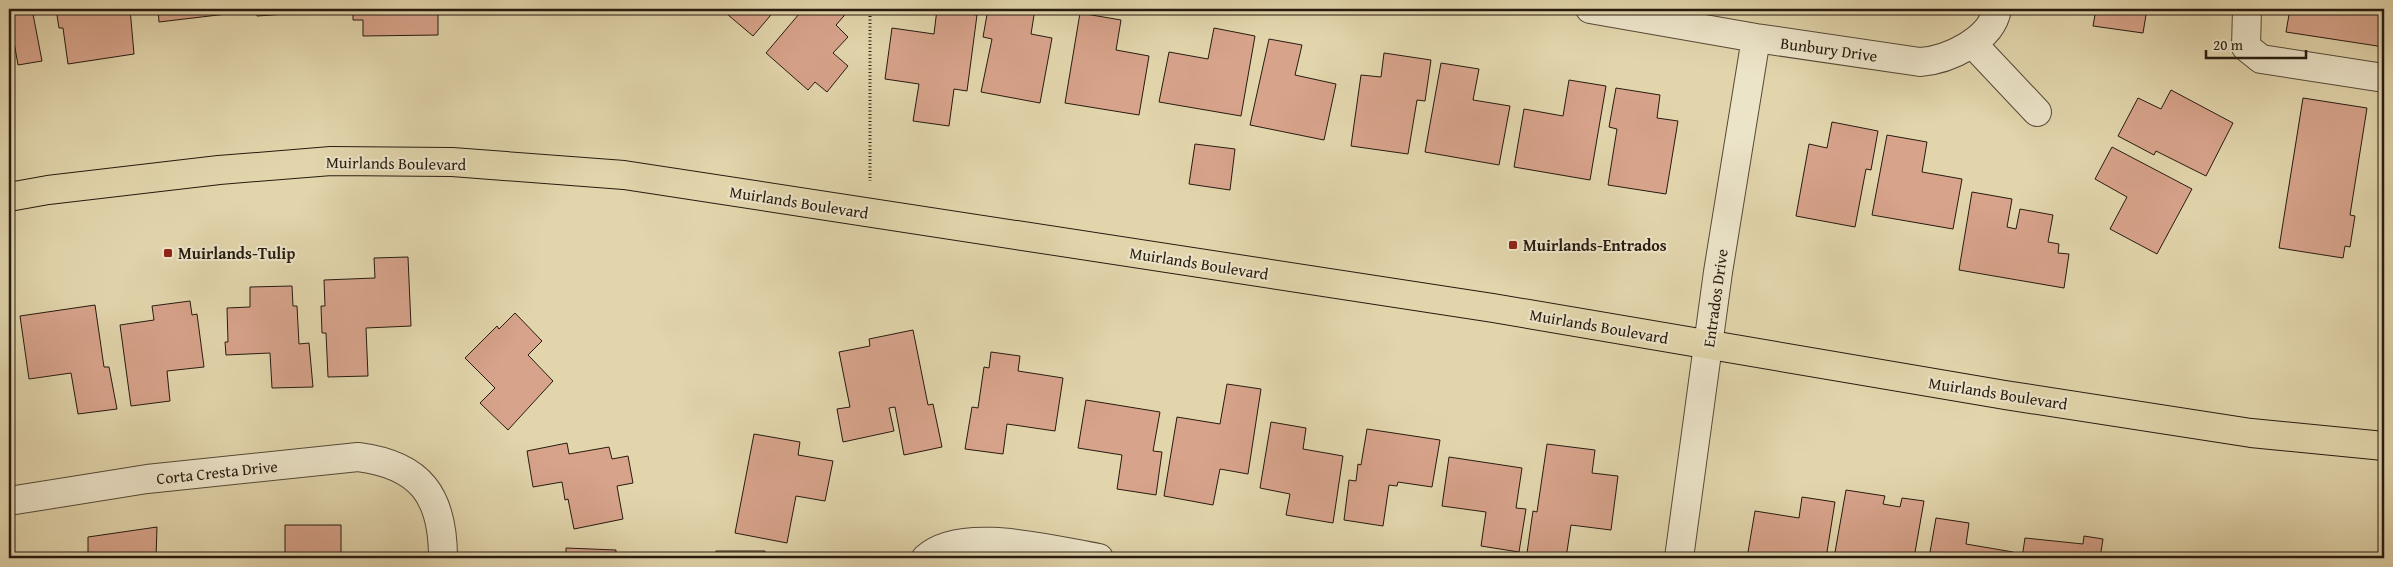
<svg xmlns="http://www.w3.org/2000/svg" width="2393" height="567" font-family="'Gentium Book Plus',serif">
<rect width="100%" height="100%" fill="#e2d5ac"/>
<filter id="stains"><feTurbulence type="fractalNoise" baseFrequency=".004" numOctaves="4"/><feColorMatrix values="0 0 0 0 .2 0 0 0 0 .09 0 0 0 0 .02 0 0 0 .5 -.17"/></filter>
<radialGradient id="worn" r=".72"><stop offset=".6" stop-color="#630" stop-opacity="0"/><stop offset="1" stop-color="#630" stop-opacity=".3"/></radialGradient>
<path fill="#d7a38b" stroke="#261b0f" d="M9,9H32L42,61L18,65L14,42L9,43Z
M56,9H130L134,54L68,64L63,28H59Z
M158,9H234L235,13L159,22Z
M257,9H330L331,11L257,16Z
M353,9H438V35L363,36V20H353Z
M721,9H776L753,36Z
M793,9H850L836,25L848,37L833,53L848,66L827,92L815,82L808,90L766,53L799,14Z
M937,9L977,15L967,91L954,89L949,126L913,121L919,84L885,79L892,28L934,34Z
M988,9H1035L1031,34L1052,38L1040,103L981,92L992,39L983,37Z
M2096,9H2147L2143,33L2093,26Z
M2290,9H2384V47L2286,32Z
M1080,13L1121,20L1116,50L1149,56L1139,115L1065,103Z
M1214,28L1255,36L1241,116L1159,102L1169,52L1208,59Z
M1269,39L1302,45L1295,75L1336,84L1324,140L1250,125Z
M1384,53L1431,60L1425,101L1417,100L1408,154L1351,146L1361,75L1381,77Z
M1441,63L1479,69L1473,100L1510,106L1499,165L1425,152Z
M1569,80L1606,86L1590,180L1514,167L1524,109L1563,116Z
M1616,88L1660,95L1657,118L1678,121L1666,194L1608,185L1617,129L1609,127Z
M2171,90L2233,123L2206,176L2156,151L2154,155L2118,136L2138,98L2161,109Z
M2303,98L2367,108L2350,215L2355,216L2350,247L2345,246L2343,258L2279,248Z
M1832,122L1878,131L1871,170L1866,169L1855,227L1796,216L1809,144L1827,148Z
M1887,135L1927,142L1922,172L1962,179L1953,229L1872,215Z
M1195,144L1235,149L1230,190L1189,184Z
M2112,147L2192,189L2157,254L2110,229L2127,197L2095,179Z
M1972,192L2012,199L2007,227L2016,229L2020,209L2053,215L2048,242L2059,244L2058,253L2069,254L2064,288L1959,270Z
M408,257L411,326L366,328L368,376L328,377L326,333H322L321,306H325L324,280L375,278L374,258Z
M292,286L293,306H297L299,344L309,343L313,387L272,388L270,353L226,355L225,342H228L227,308L250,307V287Z
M190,301L192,315L197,314L204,367L167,371L170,401L131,406L120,325L154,320L152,306Z
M95,305L104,367H109L117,409L78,414L71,373L29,379L20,316Z
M515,313L542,341L528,355L553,381L508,430L480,403L495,388L465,358L497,326L499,329Z
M913,330L928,405L933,404L942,447L904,455L895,407L889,408L894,431L843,442L837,409L850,407L839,352L870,346L869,339Z
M991,352L1020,356L1018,371L1063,378L1055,431L1007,424L1003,454L965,449L972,407L978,408L984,367L989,368Z
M1227,384L1261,389L1248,474L1220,469L1213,505L1164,496L1177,417L1220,424Z
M1086,400L1160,412L1153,451L1162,452L1156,495L1117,489L1122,455L1078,448Z
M1271,422L1306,428L1303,449L1343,456L1333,523L1286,515L1290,494L1260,488Z
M1367,429L1440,440L1432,487L1398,482L1397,486L1389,485L1383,526L1344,520L1349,480L1356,481L1358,464L1361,465Z
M754,434L800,442L798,455L833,461L825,501L796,496L787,543L735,533Z
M567,443L569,454L609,447L612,459L628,456L633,483L617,486L623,519L574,529L568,499L565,500L562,482L533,487L527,451Z
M1547,444L1595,450L1592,473L1618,476L1611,530L1571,525L1566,558L1527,553L1533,511L1537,512Z
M1449,457L1522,468L1516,508L1526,509L1519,552L1481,546L1486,512L1442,506Z
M1846,490L1885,496L1883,504L1900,507L1902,498L1924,501L1914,558H1834Z
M1802,497L1835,502L1826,558H1747L1755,511L1799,518Z
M1936,518L1969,523L1966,544L2013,552L2012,558H1929Z
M285,525H341V558H285Z
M157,527L156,558H88V537Z
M2084,536L2103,539L2100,558H2022L2025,538L2083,544Z
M566,548L616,550V558H566Z
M716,551H765V558H716Z"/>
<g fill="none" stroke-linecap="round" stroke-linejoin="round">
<defs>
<path id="minor" d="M1590,9L1756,38L1920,62C1948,60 1992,40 1997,9
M2247,9L2246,47L2261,59L2384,78
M1972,43L2037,112
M9,501L147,479L358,457C421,465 443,496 443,558
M926,558C962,525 1055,551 1099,558
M1679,558L1718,272L1756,38"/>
<path id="major" d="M9,197L48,190L219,170L331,161L452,162L624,175L1493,308L2005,395L2251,433L2384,446"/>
</defs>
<use href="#minor" stroke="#554a36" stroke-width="30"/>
<use href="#major" stroke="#261b0f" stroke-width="30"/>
<path stroke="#261b0f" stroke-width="3" stroke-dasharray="1 2.5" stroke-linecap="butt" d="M870,9V181"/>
<use href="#minor" stroke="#ece4c9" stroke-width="28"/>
<use href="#major" stroke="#e2d5ac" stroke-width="28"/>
</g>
<g fill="#8f2418" stroke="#ece4c9" stroke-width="2">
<rect x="1508" y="240" width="10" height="10" rx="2.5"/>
<rect x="163" y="248" width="10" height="10" rx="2.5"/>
</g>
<g text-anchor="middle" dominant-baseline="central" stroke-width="4" stroke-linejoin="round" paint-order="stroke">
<g font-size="16" fill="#261b0f" stroke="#ece4c9">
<text transform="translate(1829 49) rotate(8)">Bunbury Drive</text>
<text transform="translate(396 163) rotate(1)">Muirlands Boulevard</text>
<text transform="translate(799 202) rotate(9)">Muirlands Boulevard</text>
<text transform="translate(1199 263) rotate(9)">Muirlands Boulevard</text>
<text transform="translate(1715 298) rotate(-82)">Entrados Drive</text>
<text transform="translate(1599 326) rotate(10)">Muirlands Boulevard</text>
<text transform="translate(1998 393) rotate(9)">Muirlands Boulevard</text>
<text transform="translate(217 472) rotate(-6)">Corta Cresta Drive</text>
</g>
<g font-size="16" font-weight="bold" fill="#261b0f" stroke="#ece4c9" text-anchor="start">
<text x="1523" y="245">Muirlands-Entrados</text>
<text x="178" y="253">Muirlands-Tulip</text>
</g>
</g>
<rect width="2393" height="567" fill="none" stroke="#e2d5ac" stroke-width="30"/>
<rect x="10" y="10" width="2373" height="547" fill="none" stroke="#261b0f" stroke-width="2.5"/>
<rect x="15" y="15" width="2363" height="537" fill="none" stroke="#261b0f"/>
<path d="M2206 50v8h100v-8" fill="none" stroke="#261b0f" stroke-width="2.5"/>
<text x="2213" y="50" font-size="15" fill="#261b0f" stroke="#ece4c9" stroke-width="4" paint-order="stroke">20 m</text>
<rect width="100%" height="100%" filter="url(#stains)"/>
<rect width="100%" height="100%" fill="url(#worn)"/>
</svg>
